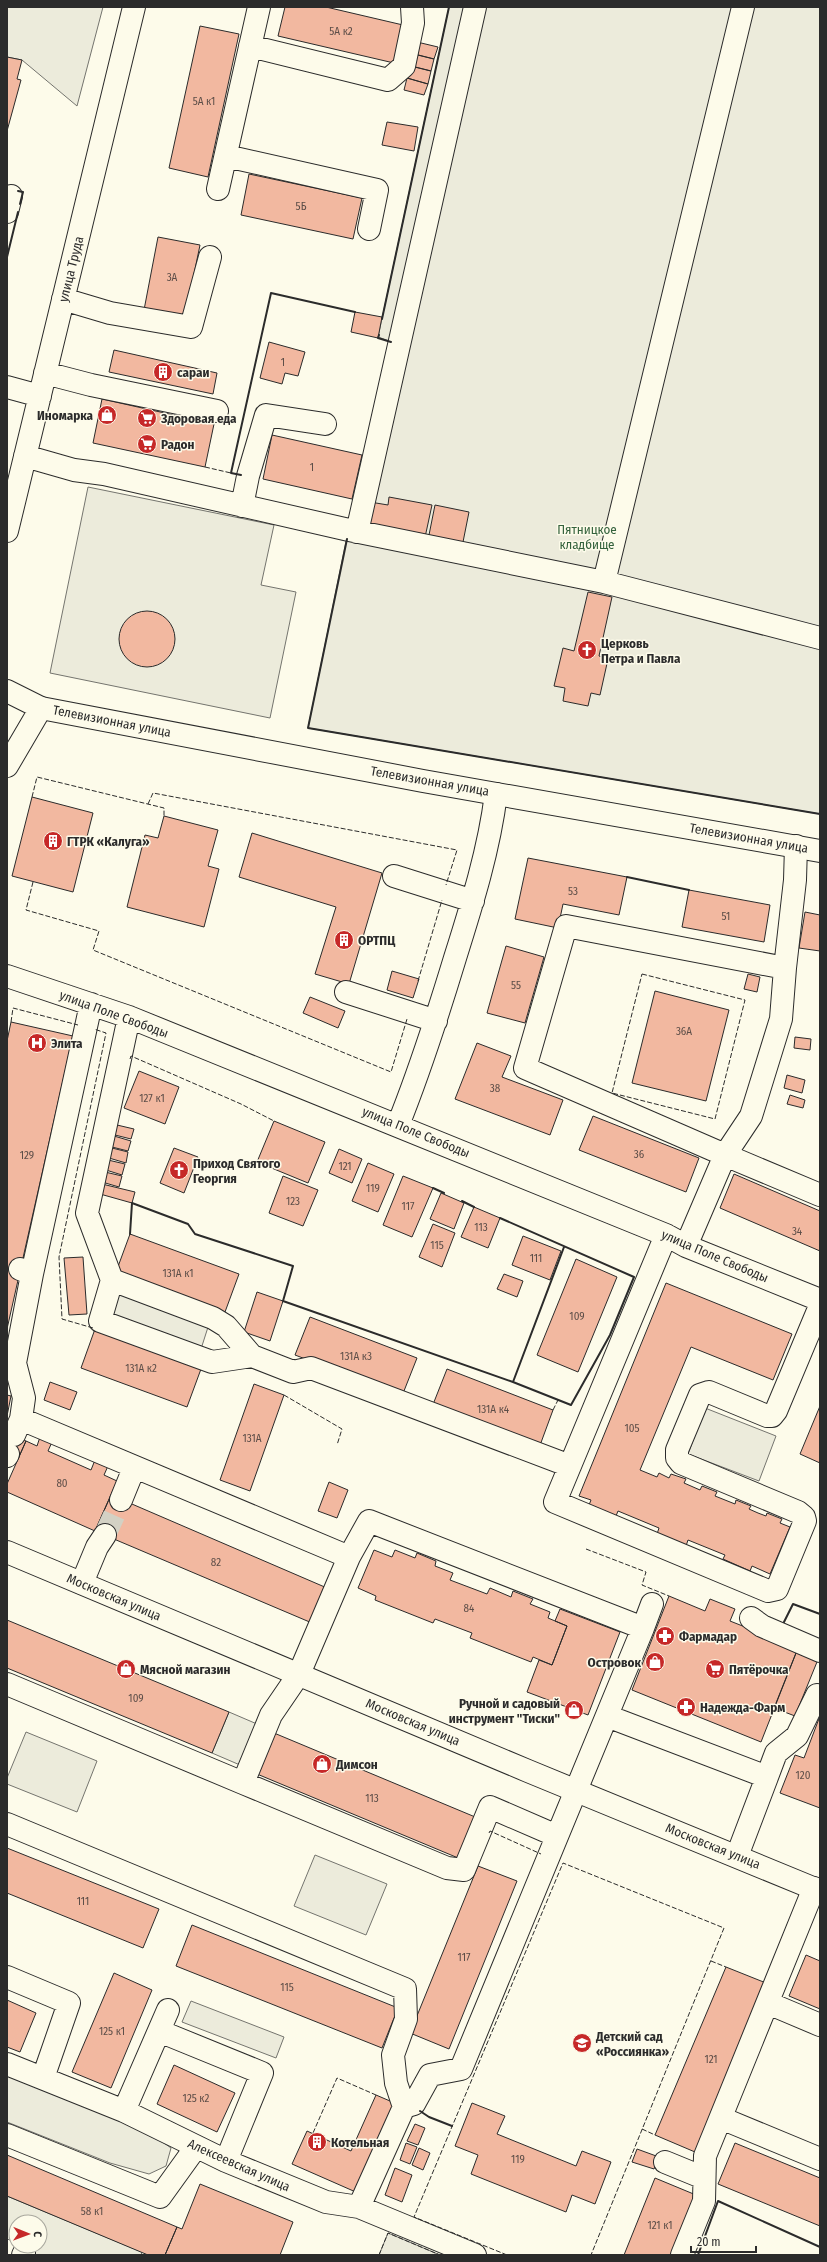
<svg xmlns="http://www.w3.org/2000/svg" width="827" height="2262" font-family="'Fira Sans Condensed',sans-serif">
<rect width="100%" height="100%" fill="#fdfbea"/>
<path fill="#ecebdb" stroke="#74746e" d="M7,7H103L77,106L22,60L7,57Z
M449,7H820V814L308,728L351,517L392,342L378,337Z
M88,487L274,525L261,585L296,592L270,718L50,673Z
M119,1291L209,1324L201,1349L110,1316Z
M705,1408L776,1436L759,1481L688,1454Z
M229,1712L257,1724L240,1765L212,1753Z
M26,1732L97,1761L77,1812L7,1784V1778Z
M315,1855L387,1884L366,1935L294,1906Z
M191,2001L284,2037L276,2058L182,2022Z
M7,2072L153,2135L171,2148L166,2166L149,2174L110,2163L7,2122Z
M7,2196L142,2252L141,2255H32L26,2246H40V2222H16V2242L7,2239Z
M388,2233L440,2255H379Z"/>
<path fill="#f2b8a0" stroke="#2b2b2b" d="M285,7H326L403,25L394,63L278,36Z
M200,26L239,34L208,177L169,168Z
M417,42L438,47L434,59L414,54Z
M414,54L434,59L431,71L411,66Z
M7,57L22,60L17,79L21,80L7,131Z
M411,66L431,71L428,84L407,78Z
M407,78L428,84L424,95L404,90Z
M387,122L418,127L414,151L382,145Z
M249,174L362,198L353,239L241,215Z
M158,237L200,245L185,318L144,310Z
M355,312L382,317L378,338L351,332Z
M269,342L305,352L298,376L285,373L282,384L260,378Z
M114,350L217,373L213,394L109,372Z
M102,399L214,424L205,467L93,443Z
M272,435L362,455L352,499L263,479Z
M389,497L432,505L424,542L365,530L370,502L388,505Z
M435,505L469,512L462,547L428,540Z
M588,592L612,597L599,656L608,659L600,695L591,693L588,706L563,701L565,688L554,686L563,648L574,651Z
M119 639a28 28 0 1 1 56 0a28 28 0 1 1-56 0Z
M32,797L93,813L73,892L12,876Z
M164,816L218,830L208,866L219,869L204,927L127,907L145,835L158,838Z
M252,833L382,873L349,984L315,974L336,907L239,877Z
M528,858L627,877L619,915L563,904L558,928L515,919Z
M689,890L770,905L764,942L682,927Z
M805,912L820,915V951L799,948Z
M506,946L544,957L525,1023L487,1013Z
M392,971L419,979L413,998L387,990Z
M748,974L760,977L757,992L744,989Z
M655,991L729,1010L706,1101L632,1083Z
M310,997L345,1011L338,1028L303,1013Z
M11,1022L73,1036L7,1329V1041Z
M795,1037L811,1039L810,1050L794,1048Z
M477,1043L511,1056L502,1077L563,1100L550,1135L455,1099Z
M139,1071L179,1087L165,1124L124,1108Z
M787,1075L805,1080L802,1093L784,1088Z
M790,1095L805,1100L803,1108L787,1104Z
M593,1116L699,1158L686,1192L579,1150Z
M274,1121L325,1142L308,1183L257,1162Z
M117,1125L134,1129L131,1139L115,1135Z
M114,1136L131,1141L128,1151L112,1147Z
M112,1148L128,1152L126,1163L109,1158Z
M174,1148L198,1157L184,1193L160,1183Z
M339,1149L362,1159L352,1183L329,1173Z
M108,1160L125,1164L122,1175L106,1170Z
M368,1163L394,1174L378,1212L352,1201Z
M105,1172L122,1176L119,1187L102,1182Z
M734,1174L820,1211V1251L720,1208Z
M283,1176L318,1190L303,1226L269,1213Z
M403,1176L433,1188L412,1237L383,1225Z
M102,1184L135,1192L132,1203L100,1194Z
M441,1193L464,1203L454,1229L430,1219Z
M474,1207L500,1218L488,1248L461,1237Z
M433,1224L455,1233L442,1267L419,1257Z
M130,1234L239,1274L225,1312L116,1272Z
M523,1236L561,1251L550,1280L512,1265Z
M83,1257L87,1314L69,1315L64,1258Z
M576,1259L617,1277L578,1372L537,1355Z
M504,1274L523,1281L517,1297L497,1289Z
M666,1283L792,1334L773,1380L691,1347L640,1470L657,1477L659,1473L669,1478L671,1474L686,1479L684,1483L700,1490L702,1486L717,1492L715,1496L735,1504L736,1500L751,1506L749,1509L758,1513L766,1516L767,1513L782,1519L780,1523L790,1527L770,1574L752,1566L750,1571L723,1559L725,1555L688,1540L686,1546L657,1534L659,1528L618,1511L616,1516L589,1505L591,1500L579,1496Z
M257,1292L283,1301L270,1341L244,1332Z
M310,1317L417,1358L402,1396L295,1355Z
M95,1329L201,1369L187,1407L81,1368Z
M447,1369L553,1410L539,1448L432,1407Z
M50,1382L77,1392L70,1410L44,1400Z
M254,1384L284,1395L250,1491L220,1480Z
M7,1395L11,1396L7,1416Z
M820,1406V1463L800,1454Z
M7,1432L26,1441L18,1459L7,1454Z
M40,1437L52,1442L48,1451L91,1470L95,1460L108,1466L104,1475L117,1481L95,1531L7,1492V1484L26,1441L37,1446Z
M329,1482L348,1490L337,1518L318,1511Z
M111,1495L327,1588L312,1623L95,1531Z
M374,1550L392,1557L395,1550L415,1558L417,1553L436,1561L435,1566L453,1573L450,1580L487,1594L490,1588L511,1597L513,1591L533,1599L530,1604L550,1612L548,1618L567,1626L552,1665L533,1657L531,1662L470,1638L472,1633L435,1619L433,1623L375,1600L376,1596L358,1588Z
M669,1596L705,1611L710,1599L735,1609L730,1621L798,1648L761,1742L632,1690Z
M560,1609L620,1632L588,1715L527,1692L539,1660L552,1665L567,1626L555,1621Z
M7,1620L229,1712L212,1753L7,1668Z
M798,1648L819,1657L795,1716L774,1708Z
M820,1716V1808L780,1793L795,1755L804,1758Z
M274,1733L480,1819L463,1860L257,1774Z
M7,1848L159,1909L143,1948L7,1893Z
M478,1866L517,1881L449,2049L410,2033Z
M192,1925L398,2008L382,2048L176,1966Z
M806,1955L820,1961V2009L789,1996Z
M726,1967L766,1983L695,2152L655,2135Z
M114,1973L152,1990L111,2088L72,2072Z
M7,2000L36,2013L20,2052L7,2047Z
M174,2065L235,2093L217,2132L157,2104Z
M376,2095L397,2104L358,2193L292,2164L307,2131L351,2151Z
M472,2103L505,2116L497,2134L576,2166L582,2151L611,2162L595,2204L572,2195L566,2212L471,2174L478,2155L455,2146Z
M415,2124L425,2128L418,2145L407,2141Z
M406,2143L417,2147L410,2164L400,2160Z
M735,2143L820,2178V2226L718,2184Z
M419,2148L430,2153L423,2170L412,2165Z
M637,2149L659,2157L654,2169L632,2162Z
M7,2155L177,2227L165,2255H148L7,2196Z
M395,2168L412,2175L402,2202L385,2195Z
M655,2178L696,2195L672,2255H624Z
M200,2184L293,2222L280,2255H165L177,2227L182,2229Z"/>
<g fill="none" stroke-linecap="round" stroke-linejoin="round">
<path stroke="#d3d1c4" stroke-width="22" stroke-dasharray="22 11" stroke-linecap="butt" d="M105,1535L121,1500"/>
<defs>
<path id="minor" d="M250,46L388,80L404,66L413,23L412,7
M226,156L377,190L369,229
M218,189L259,7
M7,212L11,196
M63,299L110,313L191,327L210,257
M45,373L91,385L217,411
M7,387L40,396
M25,456L74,470L104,474L349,530L604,582L820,638
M242,506L248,476L266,415L325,424
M7,531L134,7
M357,532L475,7
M604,582L743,7
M7,691L41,708L7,766
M394,876L473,901
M785,968L781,1019L751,1116L725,1155L820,1195
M7,976L129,1017L666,1235L686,1246L820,1300
M346,992L436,1021
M129,1017L87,1213L112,1280L213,1318L226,1326L252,1356L293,1372L311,1368L570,1466
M398,1125C420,1070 438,1014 455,958C472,904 489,850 496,794
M666,1235L555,1502L768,1591L777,1589L805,1521L804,1517L798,1512L681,1463L677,1458V1450L700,1395L709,1392L767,1416H772L776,1411L820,1306
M686,1246L725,1155L525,1068L566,926L785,968L795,880L796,846
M32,1274L91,1004
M112,1280L100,1321L212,1362L252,1356
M21,1419L349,1557
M14,1435L21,1419L24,1398L15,1363L32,1274L20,1269
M7,1456L8,1454
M121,1500L134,1468
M82,1583L97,1547L105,1535
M751,1618L762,1626L820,1651
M643,1628L652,1604
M7,1684L243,1783L271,1715L299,1674L349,1557L369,1521L643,1628L461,2069L430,2075L414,2104L404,2107
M607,1716L767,1777L737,1856
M767,1777L776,1753L797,1736L817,1695L820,1697
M243,1783L447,1868L464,1870L490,1807L557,1836
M7,1824L405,1989L406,2019L393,2055L396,2083L404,2107L359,2207
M7,1977L69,2003L43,2078
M768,2003L820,2025
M159,2031L262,2073L226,2161
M7,2064L124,2111L226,2161L326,2202L359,2207L475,2255
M124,2111L168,2010
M721,2118L820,2159
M7,2135L160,2197L196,2147
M665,2162L704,2178
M23,2255L24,2253
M682,2255L704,2201L705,2156L814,1888"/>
<path id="major" d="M41,708L423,781L820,851
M7,1552L528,1771L820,1891"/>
</defs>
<use href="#minor" stroke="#2b2b2b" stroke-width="24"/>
<use href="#major" stroke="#2b2b2b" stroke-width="24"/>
<use href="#minor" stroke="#fdfbea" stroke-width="22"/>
<use href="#major" stroke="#fdfbea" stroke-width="22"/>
<path stroke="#2b2b2b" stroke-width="1" stroke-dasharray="5 2" stroke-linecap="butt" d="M205,467L231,473
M32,797L37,777L164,808V816
M148,804L153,793L457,850L446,885
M33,882L26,910L99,931L93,950L391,1072L407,1019
M642,974L745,1000L715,1119L612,1093Z
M418,981L442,900
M11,1022L13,1008L78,1025
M130,1059L131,1056L241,1104L274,1121
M93,1328L62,1319L59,1257L106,1033L94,1029
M284,1395L342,1429L337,1445
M553,1410L558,1400
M586,1549L646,1572L642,1585L669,1596
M489,1833L490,1831L541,1854
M711,1961L726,1967
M642,2129L655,2135
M313,2133L337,2078L376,2095
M379,2255L388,2233L440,2255
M507,2255L414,2217L563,1863L724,1928L591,2255"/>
<path stroke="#2b2b2b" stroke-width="2" d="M18,191L23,192L20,204
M7,257L18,212
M382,319L449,7
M379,335L378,338L391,342
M241,475L231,473L271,293L355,312
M347,539L308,728L820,814
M627,877L689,890
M433,1188L444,1193
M462,1201L474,1207
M130,1234L132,1203L188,1224L195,1234L293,1266L283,1301L513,1382L571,1405L610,1335L634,1277L500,1218
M513,1382L564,1247
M784,1622L793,1604L820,1614
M420,2111L429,2117L452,2126
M698,2255L718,2201L820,2247"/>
</g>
<defs>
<symbol id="building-disc" viewBox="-11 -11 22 22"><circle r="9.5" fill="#c62828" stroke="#fdfbea"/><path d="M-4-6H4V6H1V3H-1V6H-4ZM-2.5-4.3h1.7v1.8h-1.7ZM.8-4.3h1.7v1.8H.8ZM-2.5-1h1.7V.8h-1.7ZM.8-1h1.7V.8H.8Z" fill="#fff"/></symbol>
<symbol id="shop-disc" viewBox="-11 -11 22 22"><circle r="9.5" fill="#c62828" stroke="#fdfbea"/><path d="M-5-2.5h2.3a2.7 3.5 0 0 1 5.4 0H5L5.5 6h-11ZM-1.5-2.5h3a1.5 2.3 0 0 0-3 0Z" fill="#fff"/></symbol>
<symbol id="supermarket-disc" viewBox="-11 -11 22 22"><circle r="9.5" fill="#c62828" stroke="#fdfbea"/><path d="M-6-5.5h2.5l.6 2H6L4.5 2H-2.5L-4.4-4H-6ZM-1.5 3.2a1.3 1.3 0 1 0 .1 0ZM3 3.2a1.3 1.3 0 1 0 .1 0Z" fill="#fff"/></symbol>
<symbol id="church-disc" viewBox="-11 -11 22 22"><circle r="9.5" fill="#c62828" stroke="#fdfbea"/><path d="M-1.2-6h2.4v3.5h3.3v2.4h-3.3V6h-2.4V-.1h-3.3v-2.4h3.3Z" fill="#fff"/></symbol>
<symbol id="hospital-disc" viewBox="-11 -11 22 22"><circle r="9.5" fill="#c62828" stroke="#fdfbea"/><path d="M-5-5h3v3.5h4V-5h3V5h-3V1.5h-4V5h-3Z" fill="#fff"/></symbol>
<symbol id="pharmacy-disc" viewBox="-11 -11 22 22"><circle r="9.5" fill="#c62828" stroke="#fdfbea"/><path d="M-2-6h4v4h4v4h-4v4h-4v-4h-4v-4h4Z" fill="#fff"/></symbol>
<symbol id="school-disc" viewBox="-11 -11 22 22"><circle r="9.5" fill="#c62828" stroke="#fdfbea"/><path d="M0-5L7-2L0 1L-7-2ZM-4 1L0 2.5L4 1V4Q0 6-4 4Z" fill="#fff"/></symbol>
</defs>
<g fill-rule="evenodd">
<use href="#building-disc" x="152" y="361" width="22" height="22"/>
<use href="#shop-disc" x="96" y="404" width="22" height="22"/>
<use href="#supermarket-disc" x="136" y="407" width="22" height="22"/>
<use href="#supermarket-disc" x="136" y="433" width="22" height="22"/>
<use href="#church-disc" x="576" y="639" width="22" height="22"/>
<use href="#building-disc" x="42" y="830" width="22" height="22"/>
<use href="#building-disc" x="333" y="929" width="22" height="22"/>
<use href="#hospital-disc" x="26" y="1032" width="22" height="22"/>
<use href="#church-disc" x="168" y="1159" width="22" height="22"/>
<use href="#pharmacy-disc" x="654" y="1625" width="22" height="22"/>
<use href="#shop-disc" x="644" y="1651" width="22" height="22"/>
<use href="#shop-disc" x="115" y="1658" width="22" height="22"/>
<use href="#supermarket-disc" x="704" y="1658" width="22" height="22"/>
<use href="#pharmacy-disc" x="675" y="1696" width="22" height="22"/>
<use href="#shop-disc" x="563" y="1699" width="22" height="22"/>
<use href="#shop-disc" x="311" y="1753" width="22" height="22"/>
<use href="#school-disc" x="571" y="2032" width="22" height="22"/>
<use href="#building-disc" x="306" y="2131" width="22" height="22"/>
</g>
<g text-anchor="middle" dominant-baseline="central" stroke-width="3" stroke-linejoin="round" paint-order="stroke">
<g font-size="11" fill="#5d4e48">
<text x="341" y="31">5А к2</text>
<text x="204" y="101">5А к1</text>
<text x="301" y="206">5Б</text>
<text x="172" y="277">3А</text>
<text x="283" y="362">1</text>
<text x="312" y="467">1</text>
<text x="573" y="891">53</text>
<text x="726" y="916">51</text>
<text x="516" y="985">55</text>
<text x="684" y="1031">36А</text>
<text x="495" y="1088">38</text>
<text x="152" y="1098">127 к1</text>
<text x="639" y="1154">36</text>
<text x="27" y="1155">129</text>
<text x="345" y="1166">121</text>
<text x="373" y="1188">119</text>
<text x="293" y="1201">123</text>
<text x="408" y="1206">117</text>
<text x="481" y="1227">113</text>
<text x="797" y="1231">34</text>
<text x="437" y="1245">115</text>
<text x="536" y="1258">111</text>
<text x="178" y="1273">131А к1</text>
<text x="577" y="1316">109</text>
<text x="356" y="1356">131А к3</text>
<text x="141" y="1368">131А к2</text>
<text x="493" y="1409">131А к4</text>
<text x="632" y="1428">105</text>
<text x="252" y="1438">131А</text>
<text x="62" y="1483">80</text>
<text x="216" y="1562">82</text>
<text x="469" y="1608">84</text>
<text x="136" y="1698">109</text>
<text x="803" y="1775">120</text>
<text x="372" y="1798">113</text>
<text x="83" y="1901">111</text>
<text x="464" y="1957">117</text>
<text x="287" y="1987">115</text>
<text x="112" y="2031">125 к1</text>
<text x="711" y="2059">121</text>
<text x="196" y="2098">125 к2</text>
<text x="518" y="2159">119</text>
<text x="92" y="2211">58 к1</text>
<text x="660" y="2225">121 к1</text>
</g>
<g font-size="13" fill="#2b2b2b" stroke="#fdfbea">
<text transform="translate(71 269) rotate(-76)">улица Труда</text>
<text transform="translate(112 721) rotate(11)">Телевизионная улица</text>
<text transform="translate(430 781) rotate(10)">Телевизионная улица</text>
<text transform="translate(749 838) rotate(10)">Телевизионная улица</text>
<text transform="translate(114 1014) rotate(20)">улица Поле Свободы</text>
<text transform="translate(416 1132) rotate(22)">улица Поле Свободы</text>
<text transform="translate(715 1256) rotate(23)">улица Поле Свободы</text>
<text transform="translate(114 1597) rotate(23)">Московская улица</text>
<text transform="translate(413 1722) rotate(23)">Московская улица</text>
<text transform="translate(713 1846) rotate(22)">Московская улица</text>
<text transform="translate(239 2165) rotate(24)">Алексеевская улица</text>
</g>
<g font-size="13" font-weight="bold" fill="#2b2b2b" stroke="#fdfbea" text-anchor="start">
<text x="177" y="372">сараи</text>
<text x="93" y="415" text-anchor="end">Иномарка</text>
<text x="161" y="418">Здоровая еда</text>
<text x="161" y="444">Радон</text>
<text x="601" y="643">Церковь<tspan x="601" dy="15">Петра и Павла</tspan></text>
<text x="67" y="841">ГТРК «Калуга»</text>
<text x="358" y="940">ОРТПЦ</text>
<text x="51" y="1043">Элита</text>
<text x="193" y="1163">Приход Святого<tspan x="193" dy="15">Георгия</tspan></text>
<text x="679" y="1636">Фармадар</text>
<text x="641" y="1662" text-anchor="end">Островок</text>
<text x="140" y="1669">Мясной магазин</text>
<text x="729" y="1669">Пятёрочка</text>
<text x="560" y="1703" text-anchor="end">Ручной и садовый<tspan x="560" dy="15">инструмент "Тиски"</tspan></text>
<text x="700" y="1707">Надежда-Фарм</text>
<text x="336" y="1764">Димсон</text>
<text x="596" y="2036">Детский сад<tspan x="596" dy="15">«Россиянка»</tspan></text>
<text x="331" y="2142">Котельная</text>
</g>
<g font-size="13" fill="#34623c" stroke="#fdfbea">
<text x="587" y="529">Пятницкое<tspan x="587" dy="15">кладбище</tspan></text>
</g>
</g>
<rect width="827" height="2262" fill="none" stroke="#2b2b2b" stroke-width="16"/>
<g transform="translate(28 2234) rotate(91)"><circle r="19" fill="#fdfbea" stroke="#a9a89e"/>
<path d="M0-3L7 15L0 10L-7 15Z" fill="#c62828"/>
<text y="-6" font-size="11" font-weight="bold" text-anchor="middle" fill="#2b2b2b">С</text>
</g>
<path d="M691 2246v6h65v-6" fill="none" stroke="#2b2b2b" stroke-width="2"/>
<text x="697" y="2246" font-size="12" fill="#2b2b2b" stroke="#fdfbea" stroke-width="3" paint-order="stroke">20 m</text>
</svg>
